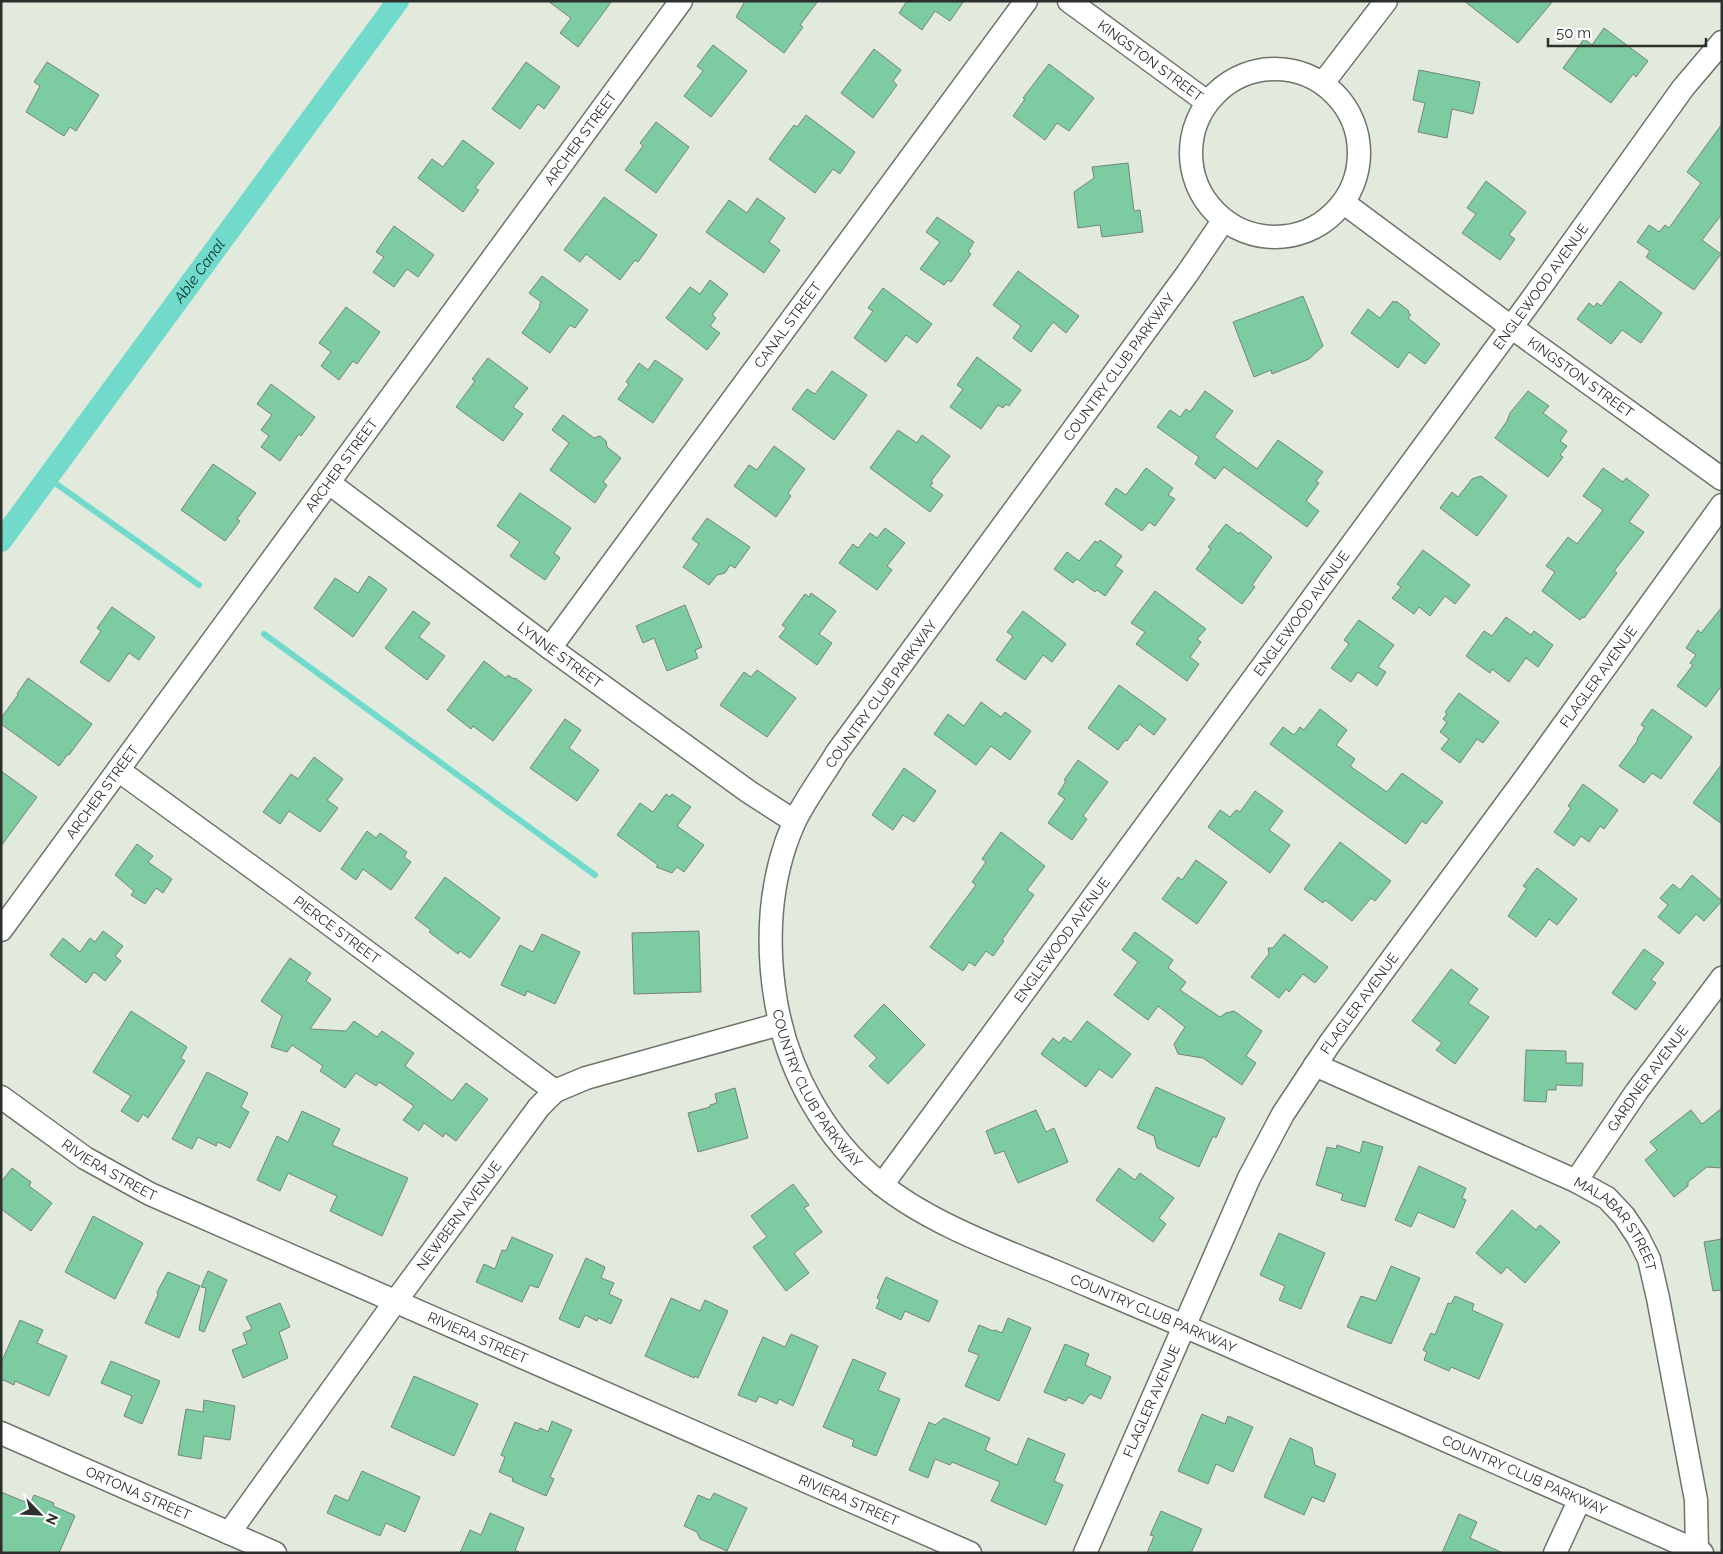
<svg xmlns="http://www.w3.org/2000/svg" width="1723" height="1554" font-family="Raleway,sans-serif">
<rect width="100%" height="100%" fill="#e2eade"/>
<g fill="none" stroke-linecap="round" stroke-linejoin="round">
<path stroke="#72dacb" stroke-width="6" d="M48,478L199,585
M264,634L595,875"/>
<path stroke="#72dacb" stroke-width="22" id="s1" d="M1,541L398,1"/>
</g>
<path fill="#7ccba1" stroke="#77847c" d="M548,1H612L578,47L560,33L571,18Z
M745,1H818L800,25L803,27L784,53L736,17Z
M907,1H964L950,21L935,11L922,30L899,13Z
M1464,1H1553L1518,43Z
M1604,28L1648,61L1636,77L1633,74L1611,103L1563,68L1584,39L1592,45Z
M713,45L747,71L711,117L684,96L703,71L697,66Z
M874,49L901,70L893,81L897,85L873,118L841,93Z
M47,62L99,95L76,131L70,127L64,136L26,112L40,86L34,82Z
M526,62L560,87L544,109L538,104L520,129L492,109Z
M1049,64L1094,98L1069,131L1057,123L1045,140L1013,116L1025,99L1023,98Z
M1419,70L1480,82L1473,114L1452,109L1447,138L1418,132L1425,103L1413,100Z
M806,115L855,152L840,174L833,169L815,193L769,159L794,125L797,127Z
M656,122L689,147L656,193L625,170L643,146L640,143Z
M1722,124V214L1702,240L1721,254L1694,290L1646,257L1650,251L1637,242L1649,225L1659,232L1665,225L1669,228L1701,183L1687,172Z
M463,140L494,163L475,188L479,190L463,212L418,178L432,159L443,167Z
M1128,163L1134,211L1140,210L1143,232L1102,237L1100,225L1078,228L1074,192L1094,178L1092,167Z
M1486,181L1526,212L1509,235L1515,239L1500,260L1462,233L1476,214L1467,208Z
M604,197L657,235L638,262L635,260L620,280L586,254L580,262L564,250Z
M757,198L785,218L769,242L780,250L764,273L706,232L729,200L747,213Z
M937,217L974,242L968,252L971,254L951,282L948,280L944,285L920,269L940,242L926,232Z
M394,226L434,255L418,277L407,269L394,287L373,272L384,257L376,252Z
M1018,271L1079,316L1066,333L1053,322L1031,352L1013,338L1021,326L993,305Z
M542,276L588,310L575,328L570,325L550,353L522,333L540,307L539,306L541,302L529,293Z
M710,280L728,294L712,315L716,318L710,326L720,333L707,350L666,318L690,287L700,294Z
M1620,281L1662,313L1641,343L1622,330L1611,344L1577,319L1589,303L1594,307L1597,303L1601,306Z
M883,288L932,324L917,343L906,335L886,362L854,338L873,311L868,308Z
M1303,296L1323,346L1309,359L1272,374L1271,370L1254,377L1233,322Z
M1393,301L1395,303L1396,301L1409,311L1408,313L1411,315L1408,318L1440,344L1425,364L1409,352L1398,368L1351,333L1368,309L1380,318Z
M346,307L380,332L357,364L353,361L339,380L321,366L331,352L319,343Z
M977,357L1021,390L1009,406L1006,404L1003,408L998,405L981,429L950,407L963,389L957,385Z
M488,358L528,388L513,407L523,414L503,441L456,407L475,381L472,379Z
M655,360L683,379L653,423L618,399L629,384L626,382L639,363L648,370Z
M832,371L867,395L834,440L792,409L807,389L815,394Z
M271,384L315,417L301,436L299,434L280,461L261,447L269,436L261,430L272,415L257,404Z
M1205,391L1233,411L1214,437L1257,469L1278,440L1323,472L1316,481L1319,483L1306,501L1319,511L1307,527L1224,467L1215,479L1195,464L1199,457L1157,427L1170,410L1180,417L1186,409L1190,412Z
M1528,391L1549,406L1543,413L1567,431L1560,441L1567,446L1560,455L1563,457L1548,477L1495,438L1507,421L1510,413Z
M563,415L594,438L600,436L606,441L607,447L621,458L603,482L607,485L595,503L550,470L569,443L552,430Z
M898,430L917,443L922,435L950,456L931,481L933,483L930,486L943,495L930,512L870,468Z
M774,446L805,469L788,493L791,496L776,517L734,486L749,465L757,470Z
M213,464L256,493L237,519L240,521L225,541L181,510Z
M1146,468L1173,488L1168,495L1175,499L1155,526L1149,522L1142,531L1105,504L1116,488L1126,495Z
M1603,468L1623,482L1626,478L1649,495L1629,522L1644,532L1614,571L1617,573L1584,618L1582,617L1580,620L1542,591L1555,572L1546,566L1568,537L1577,544L1603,510L1583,496Z
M1481,476L1507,496L1477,536L1440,508L1452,492L1458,497L1472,479Z
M520,493L571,528L554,553L560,558L545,580L510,556L520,542L497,526Z
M707,518L750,547L735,568L730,565L725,573L717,575L709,585L683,567L699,544L692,539Z
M1226,524L1239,534L1240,532L1272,557L1252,585L1255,587L1242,604L1196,569L1211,549L1208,547Z
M885,528L905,543L887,566L892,570L877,590L839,563L853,544L858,548L870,533L877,538Z
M1100,540L1122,556L1115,566L1123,571L1105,596L1097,590L1095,592L1077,579L1073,583L1054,569L1067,552L1079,561L1095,541L1098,543Z
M1423,550L1470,585L1455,604L1445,596L1430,616L1419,607L1414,614L1392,598L1401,587L1397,584Z
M369,576L387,589L353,637L314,608L335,578L358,593Z
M1155,591L1206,629L1197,639L1201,642L1190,657L1199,664L1187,681L1136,644L1145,632L1131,623Z
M811,593L836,611L819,634L832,643L817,665L779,637L786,628L782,625L805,594L809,597Z
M685,605L702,647L695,650L698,658L667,671L654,638L643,643L636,626Z
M112,607L155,637L139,660L129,653L109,682L80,662L101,631L97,628Z
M1722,607V685L1706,707L1677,686L1693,665L1690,663L1696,655L1686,648L1698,630L1701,633Z
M413,611L430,623L419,637L445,656L427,680L385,648Z
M1023,611L1066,644L1052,662L1043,655L1025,680L996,660L1013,636L1007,632Z
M1506,617L1531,635L1534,631L1553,645L1538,667L1526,658L1509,682L1492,669L1490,673L1466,656L1484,631L1492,636Z
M1359,620L1394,645L1378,667L1386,672L1377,686L1358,672L1351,682L1331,668L1349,644L1344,640Z
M484,661L506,678L508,675L514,679L515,678L532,690L493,741L473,726L471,729L447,710Z
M757,670L796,698L767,737L720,705L744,672L751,677Z
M28,678L92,724L69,755L68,754L59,766L1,724V718L18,695L17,694Z
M1119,685L1166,719L1154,735L1139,724L1127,741L1125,740L1118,750L1088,728Z
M1459,693L1499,722L1483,743L1477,739L1460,763L1441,749L1449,739L1440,732L1447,722L1443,719L1447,714L1445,712Z
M981,702L1001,717L1005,712L1031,731L1010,760L991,746L976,765L934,734L948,714L964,726Z
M1320,709L1347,730L1336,745L1355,759L1350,766L1387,792L1402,773L1443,802L1426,824L1422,821L1406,844L1354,807L1270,744L1283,727L1294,735L1300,727L1304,730Z
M1652,709L1692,737L1661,779L1652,773L1644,783L1619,766L1638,740L1637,739L1645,727L1641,725Z
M565,719L581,730L569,748L599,770L577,801L530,768Z
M314,757L343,779L327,800L338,808L320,832L289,811L280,824L263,812L291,774L298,779Z
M1078,760L1108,782L1083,816L1087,819L1072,840L1048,823L1065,799L1058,794L1066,781L1064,780Z
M1722,764V824L1693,803Z
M904,768L936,791L914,822L903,815L893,830L872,815Z
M1,771L37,797L1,846Z
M1583,784L1618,810L1604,829L1600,826L1589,842L1581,836L1574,846L1554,832L1571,808L1568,806Z
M1255,791L1283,811L1269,830L1290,845L1270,873L1208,827L1220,810L1230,817L1236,810L1240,812Z
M666,794L670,797L672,794L691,807L677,826L704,845L684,872L677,867L672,873L656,867L658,865L617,835L640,803L653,812Z
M367,831L376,838L380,833L407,852L404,857L411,862L391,890L363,869L356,880L341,869Z
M1001,832L1045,866L1027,890L1034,895L1002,940L1004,941L993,956L986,951L975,966L969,962L963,971L930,947L976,885L972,882L986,862L982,859Z
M1340,842L1391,881L1375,901L1371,898L1352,921L1325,900L1323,903L1304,889Z
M137,844L153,856L148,862L172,879L163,893L156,888L145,904L131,895L134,891L115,875Z
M1196,860L1227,882L1197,924L1162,899L1178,877L1182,880Z
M1537,868L1577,899L1557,925L1549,919L1536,937L1508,916L1527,888L1523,886Z
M1692,875L1722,901L1704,921L1696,914L1679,934L1658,917L1668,905L1660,898L1673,884L1680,890Z
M445,877L500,918L470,958L460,951L458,954L429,932L431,930L415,918Z
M103,931L123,946L115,956L121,961L105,981L94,972L86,983L50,955L63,938L80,952L90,938L95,942Z
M699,931L701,992L634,994L632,933Z
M1135,932L1173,960L1168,968L1186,982L1180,990L1220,1017L1226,1013L1234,1011L1262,1031L1246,1056L1256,1063L1242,1085L1203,1058L1178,1054L1174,1044L1185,1027L1158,1006L1148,1020L1114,995L1138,962L1122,950Z
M542,934L580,952L555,1004L527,991L525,996L501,985L520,945L533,952Z
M1284,934L1328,967L1315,983L1303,974L1289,992L1286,989L1279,998L1251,977L1269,954L1268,948H1273Z
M1644,949L1664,963L1651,980L1656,983L1636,1010L1612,993Z
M290,958L311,973L306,981L331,999L310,1029L346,1031L354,1021L377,1037L382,1031L414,1053L405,1066L452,1101L466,1083L488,1099L456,1141L445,1133L443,1137L424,1123L419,1131L403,1120L414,1106L379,1082L376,1086L356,1073L345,1088L320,1071L323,1066L292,1045L287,1052L271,1047L282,1016L261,1001Z
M1451,969L1478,989L1468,1003L1489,1017L1455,1064L1436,1050L1442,1043L1412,1021Z
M884,1004L925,1045L888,1084L869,1066L877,1058L854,1036Z
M131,1011L187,1047L181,1058L185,1061L148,1118L143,1114L138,1122L121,1111L131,1096L93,1072Z
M1087,1021L1131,1054L1112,1078L1099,1069L1086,1087L1041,1054L1053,1038L1059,1043L1064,1037L1071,1042Z
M1526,1050L1566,1051V1063H1583L1582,1086L1556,1085V1090H1547L1546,1102L1524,1101Z
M207,1072L248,1093L241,1107L249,1112L230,1148L218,1142L216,1146L198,1137L192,1149L172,1139Z
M1156,1087L1225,1118L1216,1138L1213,1136L1199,1167L1157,1148L1154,1136L1137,1128Z
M735,1088L748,1138L698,1152L688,1113L710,1107V1105L717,1103L715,1094Z
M1722,1108V1168L1707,1167L1688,1182V1186L1674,1197L1645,1160L1657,1150L1650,1142L1691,1110L1702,1124Z
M1036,1110L1046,1132L1054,1128L1068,1162L1018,1183L1004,1151L995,1154L986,1131Z
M302,1111L340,1129L332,1145L408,1178L382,1236L330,1211L337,1196L288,1173L280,1191L257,1180L277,1136L288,1142Z
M1363,1141L1383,1147L1365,1207L1341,1200L1343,1194L1316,1185L1327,1147L1336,1149L1337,1145L1360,1153Z
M1419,1166L1466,1188L1462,1198L1466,1200L1454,1228L1418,1212L1411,1227L1395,1220Z
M12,1168L31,1182L29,1186L52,1203L31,1231L1,1209V1182Z
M1119,1168L1135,1180L1140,1173L1174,1198L1159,1218L1166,1224L1153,1242L1096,1200Z
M793,1184L809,1205L804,1208L822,1232L794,1253L809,1273L786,1291L753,1247L767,1237L751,1216Z
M1512,1210L1536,1230L1540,1225L1560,1242L1525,1283L1507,1267L1501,1274L1476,1253Z
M93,1216L143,1243L115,1299L65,1272Z
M1279,1233L1325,1253L1301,1309L1279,1300L1285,1286L1260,1275Z
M512,1237L553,1255L538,1288L530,1285L522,1302L476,1282L484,1264L495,1269L502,1250L506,1251Z
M1722,1239V1290L1713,1291L1704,1242Z
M586,1258L605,1267L601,1278L614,1283L609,1294L622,1300L611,1324L598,1318L597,1321L585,1315L579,1328L559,1319Z
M1391,1266L1420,1278L1391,1344L1347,1327L1361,1296L1376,1301Z
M208,1271L227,1280L204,1332L199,1330L206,1288L201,1287Z
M168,1272L200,1286L179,1338L145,1323L158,1295L157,1292Z
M886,1277L938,1301L929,1322L905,1311L901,1320L876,1308L880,1300L877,1298Z
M1455,1296L1474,1304L1472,1310L1503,1324L1479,1379L1451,1367L1449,1371L1424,1360L1427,1352L1423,1350L1431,1333L1435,1335L1448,1303L1451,1304Z
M671,1298L700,1311L705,1300L728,1311L698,1378L695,1376L694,1378L645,1356Z
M280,1303L290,1327L279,1332L288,1358L243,1378L232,1350L247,1344L243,1333L252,1329L246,1317Z
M1008,1318L1031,1328L999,1401L965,1386L979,1355L968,1351L979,1325L993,1331L995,1330L1002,1333Z
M20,1320L43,1330L37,1343L67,1356L49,1396L15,1381L14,1385L1,1379V1363Z
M791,1334L818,1346L793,1406L779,1399L777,1404L759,1396L756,1402L738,1395L763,1337L785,1347Z
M1065,1344L1089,1354L1085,1365L1111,1377L1101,1399L1090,1394L1083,1404L1068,1397L1066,1401L1044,1392Z
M853,1359L886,1373L878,1390L900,1399L876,1456L852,1446L854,1440L823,1427Z
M111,1361L160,1381L142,1424L124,1416L132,1396L101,1383Z
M414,1376L478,1404L454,1456L391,1427Z
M204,1400L235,1406L230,1440L204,1436L201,1459L178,1455L186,1409L203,1412Z
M1202,1414L1225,1424L1228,1416L1253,1427L1233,1472L1216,1464L1208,1484L1178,1471Z
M944,1418L990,1438L985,1450L1017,1465L1028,1438L1065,1454L1054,1481L1063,1485L1046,1525L991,1501L1000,1482L952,1462L950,1465L935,1459L928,1478L909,1470L929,1422L935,1425Z
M552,1421L572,1430L550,1477L554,1479L546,1496L512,1481L513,1478L499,1472L505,1457L501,1455L515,1422L538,1431L540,1428L548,1432Z
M1290,1438L1312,1448L1315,1465L1336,1474L1324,1502L1312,1497L1304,1515L1264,1497Z
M362,1471L420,1497L405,1532L386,1523L380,1536L327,1513L335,1495L348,1501Z
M1,1492L30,1504L34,1495L54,1503L53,1506L74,1515L75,1516L59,1553H1Z
M714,1493L747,1508L727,1551L700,1539L697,1532L684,1526L698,1495L710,1500Z
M1161,1511L1202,1529L1191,1553H1147L1154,1536L1150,1535Z
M490,1513L524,1528L515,1550L521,1553H460L470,1530L481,1535Z
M1459,1514L1477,1522L1470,1538L1503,1553H1442Z"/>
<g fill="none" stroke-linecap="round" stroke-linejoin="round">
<defs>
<g id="minor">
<path id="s2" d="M1069,1L1207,102"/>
<circle cx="1275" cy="153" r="84"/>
<path d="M1323,83L1386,1"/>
<path id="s3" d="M1344,203L1511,327L1722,479"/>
<path id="s4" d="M1223,221L1187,274L836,754C823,776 803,802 793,825C769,880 766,943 776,1002C788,1072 825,1139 881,1184C928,1222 998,1248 1054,1271C1113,1296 1173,1321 1232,1347C1389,1415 1545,1484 1702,1553"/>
<path id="s5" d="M329,483L550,648L749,792L794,821"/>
<path id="s6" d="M550,648L1026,1"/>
<path id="s7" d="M118,770L282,889L555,1091"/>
<path id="s8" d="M1,930L681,1"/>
<path id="s9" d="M1315,1065L1576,1181L1607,1198L1624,1216L1638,1237L1649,1259L1658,1298L1696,1500L1697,1551"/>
<path id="s10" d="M1,1097L85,1158L150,1194L970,1553"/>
<path id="s11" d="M1576,1181L1637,1091L1722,978"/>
<path id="s12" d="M882,1185L1532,299L1683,88L1722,42"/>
<path id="s13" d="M1,1433L275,1553"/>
<path id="s14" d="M229,1533L395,1302L539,1107L555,1091L586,1078L780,1024"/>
<path id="s15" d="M1085,1553L1249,1178L1283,1114L1330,1043L1524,780L1722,505"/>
<path d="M1555,1553L1580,1499"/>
</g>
</defs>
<use href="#minor" stroke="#6d746a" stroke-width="25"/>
<use href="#minor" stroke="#fff" stroke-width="22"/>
</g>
<g text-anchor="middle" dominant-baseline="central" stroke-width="4.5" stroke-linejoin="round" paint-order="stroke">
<g font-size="14" fill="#2c2f2b" stroke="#fff">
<text stroke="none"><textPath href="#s2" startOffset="101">KINGSTON STREET</textPath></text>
<text stroke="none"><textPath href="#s8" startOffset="981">ARCHER STREET</textPath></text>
<text stroke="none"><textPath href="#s12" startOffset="1114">ENGLEWOOD AVENUE</textPath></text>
<text stroke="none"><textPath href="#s6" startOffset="401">CANAL STREET</textPath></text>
<text transform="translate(1119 367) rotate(-54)">COUNTRY CLUB PARKWAY</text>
<text stroke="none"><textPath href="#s3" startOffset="294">KINGSTON STREET</textPath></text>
<text stroke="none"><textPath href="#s8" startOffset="576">ARCHER STREET</textPath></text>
<text stroke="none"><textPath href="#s12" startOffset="709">ENGLEWOOD AVENUE</textPath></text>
<text stroke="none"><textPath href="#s5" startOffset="288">LYNNE STREET</textPath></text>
<text stroke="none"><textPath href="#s15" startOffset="1021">FLAGLER AVENUE</textPath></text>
<text transform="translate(881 694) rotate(-54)">COUNTRY CLUB PARKWAY</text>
<text stroke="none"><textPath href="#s8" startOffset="171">ARCHER STREET</textPath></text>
<text stroke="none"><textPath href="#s7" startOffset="271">PIERCE STREET</textPath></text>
<text stroke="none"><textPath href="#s12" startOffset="304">ENGLEWOOD AVENUE</textPath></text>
<text stroke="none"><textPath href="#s15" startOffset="616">FLAGLER AVENUE</textPath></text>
<text stroke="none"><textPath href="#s11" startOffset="125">GARDNER AVENUE</textPath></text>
<text stroke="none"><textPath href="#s4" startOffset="1019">COUNTRY CLUB PARKWAY</textPath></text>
<text stroke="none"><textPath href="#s10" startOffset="131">RIVIERA STREET</textPath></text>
<text stroke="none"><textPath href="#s14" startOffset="392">NEWBERN AVENUE</textPath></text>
<text stroke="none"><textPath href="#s9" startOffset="346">MALABAR STREET</textPath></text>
<text stroke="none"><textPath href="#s4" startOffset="1439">COUNTRY CLUB PARKWAY</textPath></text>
<text stroke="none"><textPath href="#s10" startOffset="536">RIVIERA STREET</textPath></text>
<text stroke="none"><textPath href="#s15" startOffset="166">FLAGLER AVENUE</textPath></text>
<text stroke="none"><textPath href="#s4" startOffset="1844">COUNTRY CLUB PARKWAY</textPath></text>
<text stroke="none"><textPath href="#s13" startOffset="150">ORTONA STREET</textPath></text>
<text stroke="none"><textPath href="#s10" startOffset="941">RIVIERA STREET</textPath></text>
</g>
<g font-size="15" font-style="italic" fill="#00322c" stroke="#fff">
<text stroke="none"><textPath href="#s1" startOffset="335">Able Canal</textPath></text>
</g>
</g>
<rect width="1723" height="1554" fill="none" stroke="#2c2f2b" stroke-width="5"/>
<g transform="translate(40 1514) rotate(114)" stroke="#ffffff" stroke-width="4" paint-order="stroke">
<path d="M0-4L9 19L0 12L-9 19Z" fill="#2c2f2b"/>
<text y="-8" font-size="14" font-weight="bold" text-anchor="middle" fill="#2c2f2b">N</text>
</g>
<path d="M1548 38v8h158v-8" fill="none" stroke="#2c2f2b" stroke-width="2.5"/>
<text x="1556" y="38" font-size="15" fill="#2c2f2b" stroke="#ffffff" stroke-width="4" paint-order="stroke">50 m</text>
</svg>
